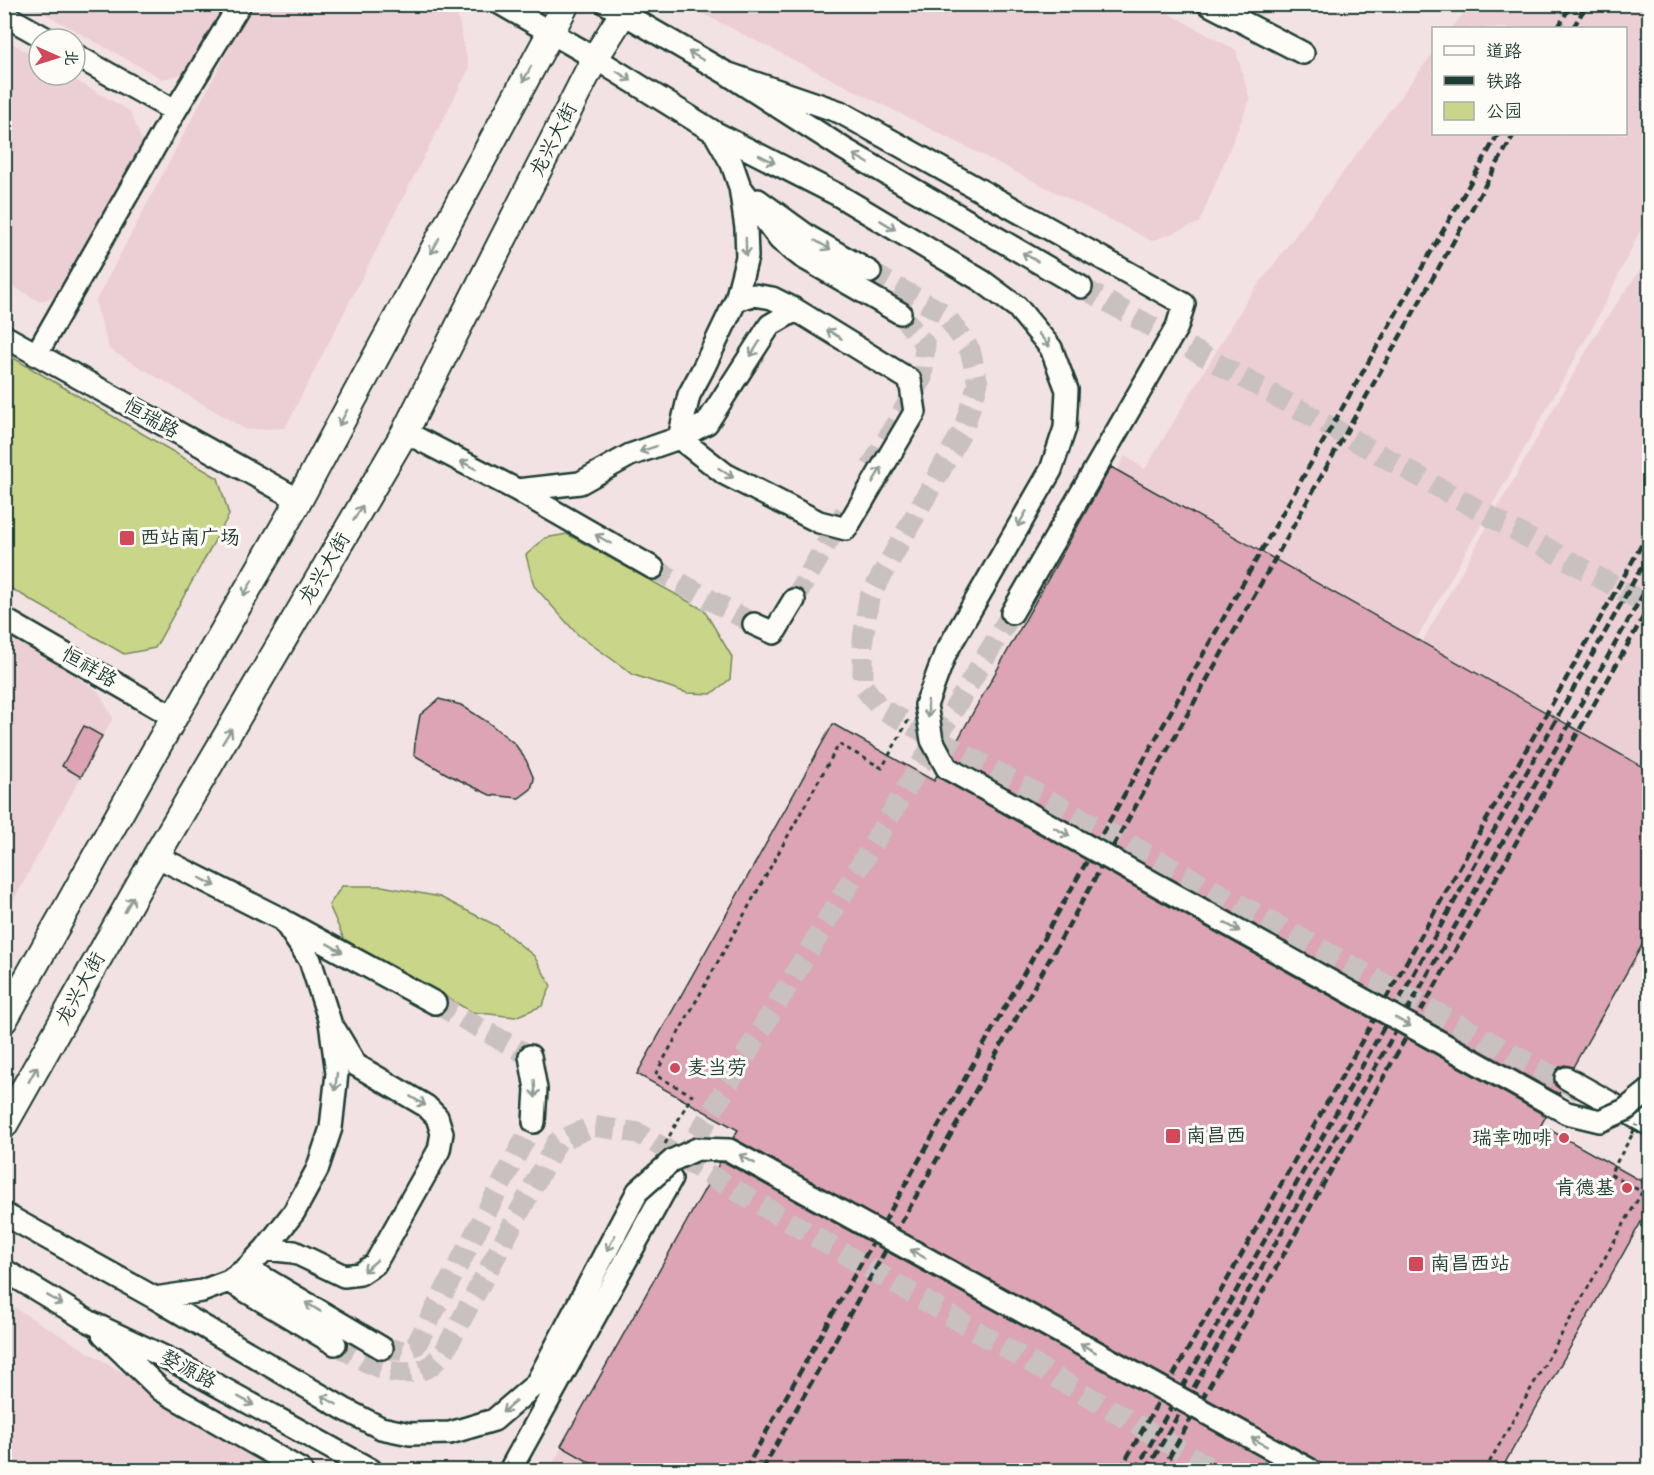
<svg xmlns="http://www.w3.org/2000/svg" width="1654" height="1475" font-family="Mynerve,'LXGW WenKai TC',sans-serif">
<rect width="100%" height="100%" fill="#f3e2e3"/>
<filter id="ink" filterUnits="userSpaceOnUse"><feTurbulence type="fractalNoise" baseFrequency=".0167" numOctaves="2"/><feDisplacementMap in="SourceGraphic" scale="12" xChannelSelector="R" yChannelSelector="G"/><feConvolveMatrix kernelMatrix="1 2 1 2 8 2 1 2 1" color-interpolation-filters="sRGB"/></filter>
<g filter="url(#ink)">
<path fill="#eccfd5" d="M29,5H227L190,73L162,79Z
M445,5L457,12L469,69L285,428L247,430L109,349L95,302L252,5Z
M694,5H1153L1236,50L1250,100L1199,223L1152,241L695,10Z
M1205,5H1277L1274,13L1234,21Z
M1470,5H1649V213L1595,323L948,1470H560L552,1465L1125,456L1145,469L1249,297L1433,53L1434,134H1626V28H1452Z
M5,39L39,59V75H67L130,111L146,152L67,295L39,301L5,282Z
M1649,257V929L1342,1470H954L1597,332Z
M5,629L98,691L113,718L5,916Z
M5,1302L285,1470H5Z"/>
<path fill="#c9d588" stroke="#74895e" stroke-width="1.5" d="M5,353L218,478L229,515L155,648L124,654L5,585Z
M567,534L704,610L732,657L730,679L711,694L687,693L634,675L577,634L534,586L526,555L545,538Z
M342,886H382L440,897L497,926L534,956L551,986L542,1006L515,1017L472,1012L344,939L329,905Z"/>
<path fill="#dca4b5" stroke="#1f3d34" stroke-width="1.5" d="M1111,467L1650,771V931L1573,1067L1565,1065L1560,1067L1555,1071L1553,1079L1555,1085L1561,1090L1559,1094L956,759L952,750Z
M439,699L461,705L489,723L515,744L526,760L534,779L531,789L519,798L490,795L447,774L414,755L415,743L420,715Z
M833,724L934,781L937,775L941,779L1546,1116L1541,1125L1650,1186V1206L1501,1470H1323L1321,1464L1316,1459L733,1138L738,1130L637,1074Z
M84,726L102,736L81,777L62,766Z
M720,1162L726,1163L1284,1470H603L561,1446Z"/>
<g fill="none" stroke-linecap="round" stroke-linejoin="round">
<path stroke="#c9c1c0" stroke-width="21" stroke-dasharray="21 10" stroke-linecap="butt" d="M870,272L945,314L970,350L978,383L963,430L869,598L863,639V686L880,708L1580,1091
M1081,287L1650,606
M871,467L922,378L925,345L900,313
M653,568L754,624
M794,600L845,512
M435,1003L530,1056
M681,1163L1012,613
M335,1344C363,1360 393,1383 427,1368C433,1365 439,1357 444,1352L557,1142L593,1126L638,1133L1214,1470
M382,1348L403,1351L416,1345L534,1122"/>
<defs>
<path id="minor" d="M501,4L595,58L714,132L838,195L982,281L1017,307L1051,348L1067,390L1065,428L1051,470L945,654
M607,4L726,73L844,149L1081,287
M1208,4L1303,53
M4,15L47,39
M75,55L175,111
M726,73L840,112L1184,304L1177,327L1012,613
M741,188L780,240L802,257L900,313
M758,200L809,237L870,272
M736,300L754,295L772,298L796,310L910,380L915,412L846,529L819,522L725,474L679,438L707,423L770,325L796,310
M4,336L299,500
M36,355L175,111L240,4
M405,432L517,490L580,483L630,455L679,438L689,395L703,369L736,300L747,257L746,228L740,187L732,164L714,132
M517,490L653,568
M4,619L174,717
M754,624L774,633L794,600
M286,922L435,1003
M530,1056L536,1089L534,1122
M1566,1078L1650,1125
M4,1214L155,1298L344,1409L381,1428L410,1434L450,1433L494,1420L536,1384L638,1191
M265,1249L294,1252L344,1276L360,1274L375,1264L439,1150L442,1133L437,1117L426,1106L356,1065L335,1030
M247,1268L382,1348
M4,1270L90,1322L175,1362L371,1470
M229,1281L335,1344
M155,1298L202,1291L229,1281L247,1268L265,1249L294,1212L317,1170L331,1128L337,1073L330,1022L310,960L283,920L156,856
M103,1334L161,1390L301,1470
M510,1470L671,1179"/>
<path id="major" d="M4,1020L174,717L299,500L566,4
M4,1125L156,856L405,432L595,58L629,4"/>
</defs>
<use href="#minor" stroke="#1f3d34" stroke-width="26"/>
<use href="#major" stroke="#1f3d34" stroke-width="30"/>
<path stroke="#1f3d34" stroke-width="3" stroke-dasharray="4.5 4.5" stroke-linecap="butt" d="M665,1144L692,1095L655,1075L839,744L882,768L909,719
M1485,1470L1642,1192L1610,1174L1632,1135"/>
<use href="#minor" stroke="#fdfcf7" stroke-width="21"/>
<use href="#major" stroke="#fdfcf7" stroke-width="26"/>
<path stroke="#1f3d34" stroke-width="4.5" stroke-dasharray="9 4.5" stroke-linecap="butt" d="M1558,28L1571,4
M1573,28L1587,4
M745,1470L1269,537L1498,134
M762,1470L1514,134
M1120,1470L1650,530
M1136,1470L1650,552
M1147,1470L1650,582
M1162,1470L1650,605"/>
<defs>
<path id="minor-bridge" d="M945,654L926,705L932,740L947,768L1567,1113L1600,1121L1625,1110L1650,1090
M638,1191L673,1160L697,1149L729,1150L1310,1470"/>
</defs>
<use href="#minor-bridge" stroke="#1f3d34" stroke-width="26" stroke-linecap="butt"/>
<path stroke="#1f3d34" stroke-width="3" stroke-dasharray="4.5 4.5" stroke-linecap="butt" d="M1632,1134L1637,1125"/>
<use href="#minor-bridge" stroke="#fdfcf7" stroke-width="21"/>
</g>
<defs><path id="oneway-shaft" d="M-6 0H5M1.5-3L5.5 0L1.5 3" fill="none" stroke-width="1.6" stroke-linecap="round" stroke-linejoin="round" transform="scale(1.5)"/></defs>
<g stroke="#8e9c96">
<use href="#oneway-shaft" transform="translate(696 56) rotate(-150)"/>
<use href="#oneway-shaft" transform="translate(527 74) rotate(118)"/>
<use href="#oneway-shaft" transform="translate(624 76) rotate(32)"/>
<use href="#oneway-shaft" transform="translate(767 159) rotate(27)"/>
<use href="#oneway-shaft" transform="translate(861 159) rotate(-150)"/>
<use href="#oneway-shaft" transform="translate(888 225) rotate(31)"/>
<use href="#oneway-shaft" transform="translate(823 245) rotate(30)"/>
<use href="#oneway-shaft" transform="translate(435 246) rotate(118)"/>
<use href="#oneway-shaft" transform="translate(746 247) rotate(89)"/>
<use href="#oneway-shaft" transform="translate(1030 257) rotate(-150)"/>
<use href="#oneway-shaft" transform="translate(834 334) rotate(-148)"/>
<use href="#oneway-shaft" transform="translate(1044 340) rotate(50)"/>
<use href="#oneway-shaft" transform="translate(755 349) rotate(122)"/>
<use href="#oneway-shaft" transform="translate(343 418) rotate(118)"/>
<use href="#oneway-shaft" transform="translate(648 449) rotate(161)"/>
<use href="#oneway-shaft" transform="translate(468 465) rotate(-153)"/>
<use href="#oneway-shaft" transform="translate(726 473) rotate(33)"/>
<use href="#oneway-shaft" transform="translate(877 475) rotate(-59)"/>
<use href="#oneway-shaft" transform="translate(358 513) rotate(-59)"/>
<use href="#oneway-shaft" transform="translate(1022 519) rotate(120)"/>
<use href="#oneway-shaft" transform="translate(603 539) rotate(-150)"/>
<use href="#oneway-shaft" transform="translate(248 588) rotate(120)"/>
<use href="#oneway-shaft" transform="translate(928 709) rotate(89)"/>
<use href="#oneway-shaft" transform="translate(227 736) rotate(-59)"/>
<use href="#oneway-shaft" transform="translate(1062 832) rotate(29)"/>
<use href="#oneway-shaft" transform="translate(208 882) rotate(27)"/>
<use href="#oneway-shaft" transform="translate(129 904) rotate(-61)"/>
<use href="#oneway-shaft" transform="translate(1232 927) rotate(29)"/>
<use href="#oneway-shaft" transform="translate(335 948) rotate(29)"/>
<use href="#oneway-shaft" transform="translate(1403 1022) rotate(29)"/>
<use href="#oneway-shaft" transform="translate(33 1074) rotate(-61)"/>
<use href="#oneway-shaft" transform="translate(336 1082) rotate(96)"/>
<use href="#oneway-shaft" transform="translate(535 1089) rotate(87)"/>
<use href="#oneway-shaft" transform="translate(418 1101) rotate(31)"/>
<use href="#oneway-shaft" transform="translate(747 1159) rotate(-151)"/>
<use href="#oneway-shaft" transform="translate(611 1243) rotate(118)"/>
<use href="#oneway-shaft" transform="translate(918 1254) rotate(-151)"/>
<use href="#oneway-shaft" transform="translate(370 1266) rotate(140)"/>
<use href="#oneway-shaft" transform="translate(55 1300) rotate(31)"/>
<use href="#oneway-shaft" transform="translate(313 1307) rotate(-149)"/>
<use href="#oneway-shaft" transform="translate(1088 1348) rotate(-151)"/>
<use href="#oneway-shaft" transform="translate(329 1400) rotate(-150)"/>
<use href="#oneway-shaft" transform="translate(246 1401) rotate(29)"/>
<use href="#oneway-shaft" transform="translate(509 1407) rotate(140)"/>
<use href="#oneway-shaft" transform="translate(1259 1442) rotate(-151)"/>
</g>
</g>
<g fill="#d1495b" stroke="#fdfcf7" stroke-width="2">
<rect x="119" y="530" width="16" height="16" rx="3"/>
<circle cx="675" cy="1068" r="6"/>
<rect x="1165" y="1128" width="16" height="16" rx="3"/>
<circle cx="1564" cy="1138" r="6"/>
<circle cx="1627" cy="1188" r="6"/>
<rect x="1408" y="1256" width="16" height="16" rx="3"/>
</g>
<g text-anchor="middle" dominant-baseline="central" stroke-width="6" stroke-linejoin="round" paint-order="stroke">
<g font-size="20" fill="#1f3d34" stroke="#fdfcf7">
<text transform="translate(554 140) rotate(-63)">龙兴大街</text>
<text transform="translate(151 419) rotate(29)">恒瑞路</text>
<text transform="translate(325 569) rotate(-59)">龙兴大街</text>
<text transform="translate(89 668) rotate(30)">恒祥路</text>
<text transform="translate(81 989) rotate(-61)">龙兴大街</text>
<text transform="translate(188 1370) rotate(28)">婺源路</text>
</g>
<g font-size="20" fill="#1f3d34" stroke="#fdfcf7" text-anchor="start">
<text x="140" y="538">西站南广场</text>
<text x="687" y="1068">麦当劳</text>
<text x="1186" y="1136">南昌西</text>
<text x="1552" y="1138" text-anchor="end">瑞幸咖啡</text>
<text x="1615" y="1188" text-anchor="end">肯德基</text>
<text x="1430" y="1264">南昌西站</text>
</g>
</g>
<rect width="1654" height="1475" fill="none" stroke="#fdfcf7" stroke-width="24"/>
<rect x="12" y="12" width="1630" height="1451" fill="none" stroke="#1f3d34" stroke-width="2" filter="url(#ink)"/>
<rect x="1432" y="27" width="195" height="108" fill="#fdfcf7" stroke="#a4b0a9" stroke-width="1.5"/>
<rect x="1444" y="46" width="30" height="9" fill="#fdfcf7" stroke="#a4b0a9" stroke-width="1.5"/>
<text x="1486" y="57" font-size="18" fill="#1f3d34">道路</text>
<rect x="1444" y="76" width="30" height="9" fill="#1f3d34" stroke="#a4b0a9" stroke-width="1.5"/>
<text x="1486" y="87" font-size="18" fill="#1f3d34">铁路</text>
<rect x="1444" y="102" width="30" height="18" fill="#c9d588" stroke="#a4b0a9" stroke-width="1.5"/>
<text x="1486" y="117" font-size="18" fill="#1f3d34">公园</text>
<g transform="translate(57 57) rotate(93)"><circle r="28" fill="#fdfcf7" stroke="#a4b0a9" stroke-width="1.5"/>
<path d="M0-4.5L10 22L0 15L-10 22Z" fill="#d1495b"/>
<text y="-9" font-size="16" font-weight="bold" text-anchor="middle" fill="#1f3d34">北</text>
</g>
</svg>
